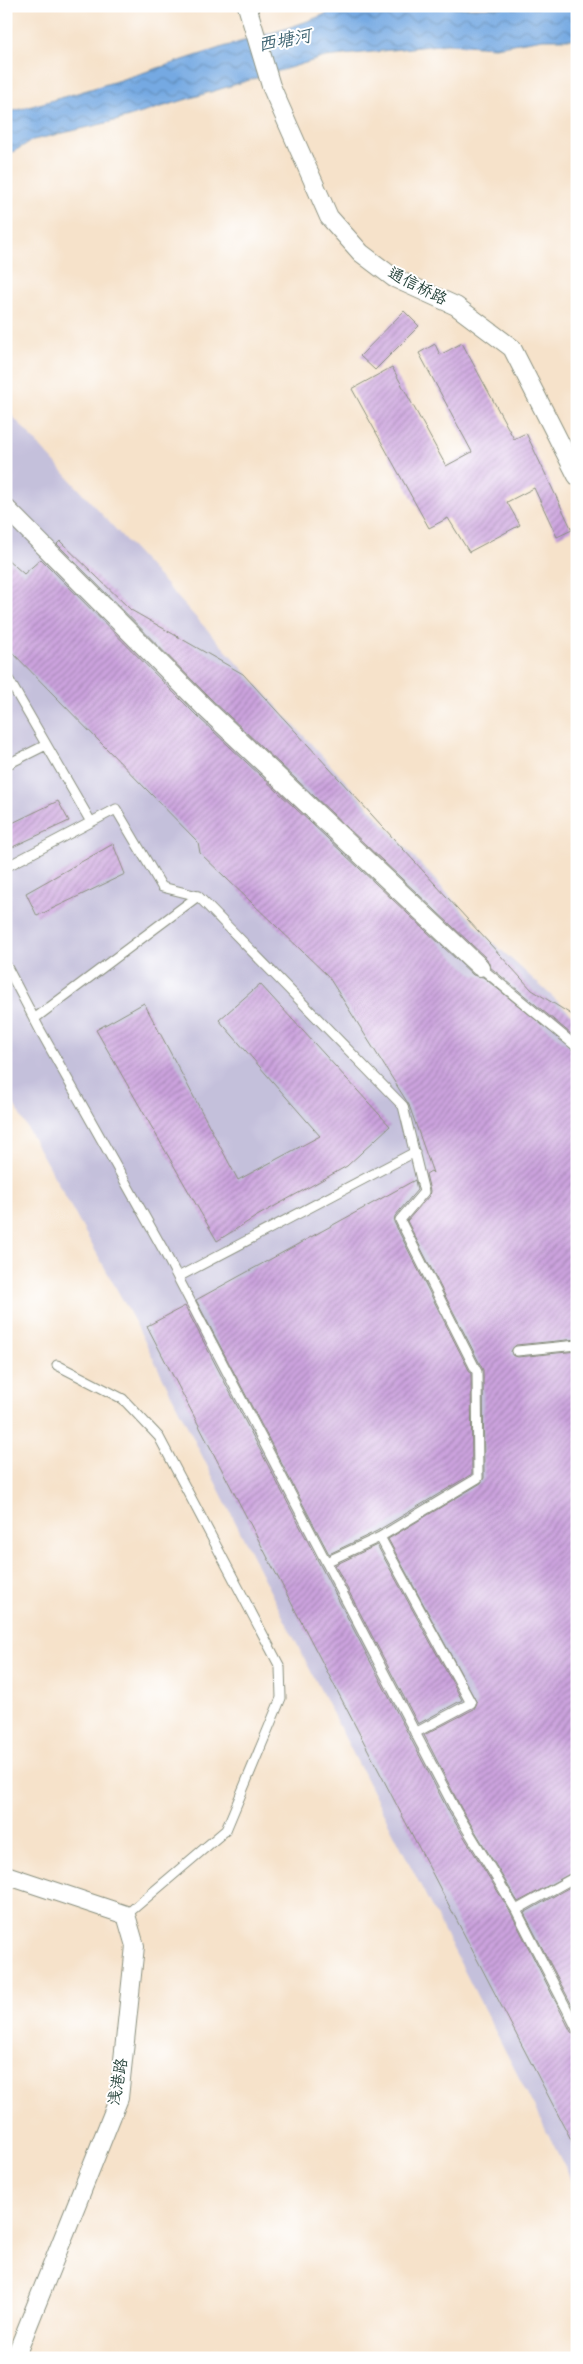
<svg xmlns="http://www.w3.org/2000/svg" width="583" height="2364" font-family="'Indie Flower','LXGW WenKai TC',sans-serif">
<defs>
<pattern id="water-waves" width="16" height="10" patternUnits="userSpaceOnUse" patternTransform="scale(1.25)"><rect width="16" height="10" fill="#75a9e2"/><path d="M0 5q4-4 8 0t8 0" fill="none" stroke="#5f8bb8"/></pattern>
<pattern id="building-hatch" width="6" height="6" patternUnits="userSpaceOnUse" patternTransform="scale(1.25)"><rect width="6" height="6" fill="#cca3de"/><path d="M-1 1l2-2M0 6l6-6M5 7l2-2" fill="none" stroke="#a586b5"/></pattern>
</defs>
<rect width="100%" height="100%" fill="#fff"/>
<filter id="ink" filterUnits="userSpaceOnUse"><feTurbulence type="fractalNoise" baseFrequency=".02" numOctaves="2"/><feDisplacementMap in="SourceGraphic" scale="10" xChannelSelector="R" yChannelSelector="G"/><feConvolveMatrix kernelMatrix="1 2 1 2 8 2 1 2 1" color-interpolation-filters="sRGB"/></filter>
<filter id="wash" filterUnits="userSpaceOnUse"><feTurbulence type="fractalNoise" baseFrequency=".0096" numOctaves="4" result="noise"/><feDisplacementMap in="SourceGraphic" scale="20" xChannelSelector="R" yChannelSelector="G"/><feGaussianBlur stdDeviation="1.12" result="paint"/><feColorMatrix in="noise" values="0 0 0 0 0 0 0 0 0 0 0 0 0 0 0 0 0 1.4 0 .05"/><feComposite in="paint" operator="in"/></filter>
<g filter="url(#wash)">
<rect width="100%" height="100%" fill="#f6e2ca"/>
<path fill="#c4c0db" d="M6,409L489,939L577,1019V2191L276,1603L136,1324L6,1090Z"/>
<path fill="url(#water-waves)" stroke="#4a738b" d="M342,6H454L455,8L577,6V39H543L495,47L448,44L325,57L119,120L33,140L6,156V113C78,94 149,71 220,48C261,35 304,26 342,6Z"/>
<g id="blocks">
<path fill="url(#building-hatch)" d="M404,311L419,326L375,370L360,356Z
M462,343L514,439L526,433L572,530L557,537L534,488L507,502L520,525L469,552L448,518L429,528L352,389L392,367L446,466L472,452L419,353L435,344L440,355Z
M60,541L131,610L243,674L532,990L577,1018V1039L490,967L487,959L212,700L57,544Z
M6,558L24,574L41,559L197,716L473,975L483,977L577,1053V1339L516,1345L511,1351L512,1355L518,1357L577,1351V1870L518,1902L461,1808L424,1735L474,1709L477,1703L388,1539L481,1483L484,1478L483,1370L407,1221L429,1196L430,1191L426,1174L431,1171L433,1173L409,1105L328,976L200,853L198,842L6,646Z
M58,801L69,821L6,850V826Z
M113,844L125,874L37,916L26,893Z
M260,984L390,1126L347,1166L257,1216L217,1241L96,1030L144,1003L238,1180L320,1136L219,1020Z
M415,1180L417,1190L395,1216L394,1222L471,1374L472,1474L377,1531L329,1554L196,1300Z
M185,1306L450,1814L511,1913L571,2032L577,2035V2151L147,1326Z
M377,1545L462,1700L418,1724L335,1565Z
M577,1883V2015L524,1913Z"/>
</g>
</g>
<g filter="url(#ink)">
<use href="#blocks" fill-opacity="0" stroke="#8a907f" stroke-width="1"/>
<g fill="none" stroke-linecap="round" stroke-linejoin="round">
<defs>
<path id="lane" d="M6,675L91,822
M6,765L46,745
M6,867L116,809L162,887L198,896
M6,965L40,1030L164,1251L456,1811L516,1910
M480,967L577,1047
M34,1019L198,896L403,1106L424,1192L400,1220L477,1372L478,1478L380,1537L326,1562
M178,1277L415,1152
M517,1351L577,1345
M57,1365L123,1399L159,1437L280,1667L281,1698L226,1830L126,1915
M380,1537L471,1703L415,1733
M577,1876L516,1910L577,2029"/>
<path id="street" d="M247,6L271,86L329,217L361,253L394,278L456,306L512,348L577,476
M6,508L205,708L480,967
M6,1875L126,1915L135,1946L119,2098L15,2358"/>
</defs>
<use href="#lane" stroke="#8a907f" stroke-width="11"/>
<use href="#street" stroke="#8a907f" stroke-width="20"/>
<use href="#lane" stroke="#fff" stroke-width="9"/>
<use href="#street" stroke="#fff" stroke-width="18"/>
</g>
</g>
<g text-anchor="middle" dominant-baseline="central" stroke-width="4" stroke-linejoin="round" paint-order="stroke">
<g font-size="16" fill="#1f3d34" stroke="#fff">
<text transform="translate(417 287) rotate(27)">通信桥路</text>
<text transform="translate(119 2082) rotate(-80)">浅港路</text>
</g>
<g font-size="18" font-style="italic" fill="#3d6371" stroke="#fff">
<text transform="translate(285 42) rotate(-11)">西塘河</text>
</g>
</g>
<rect width="583" height="2364" fill="none" stroke="#fff" stroke-width="25"/>
</svg>
